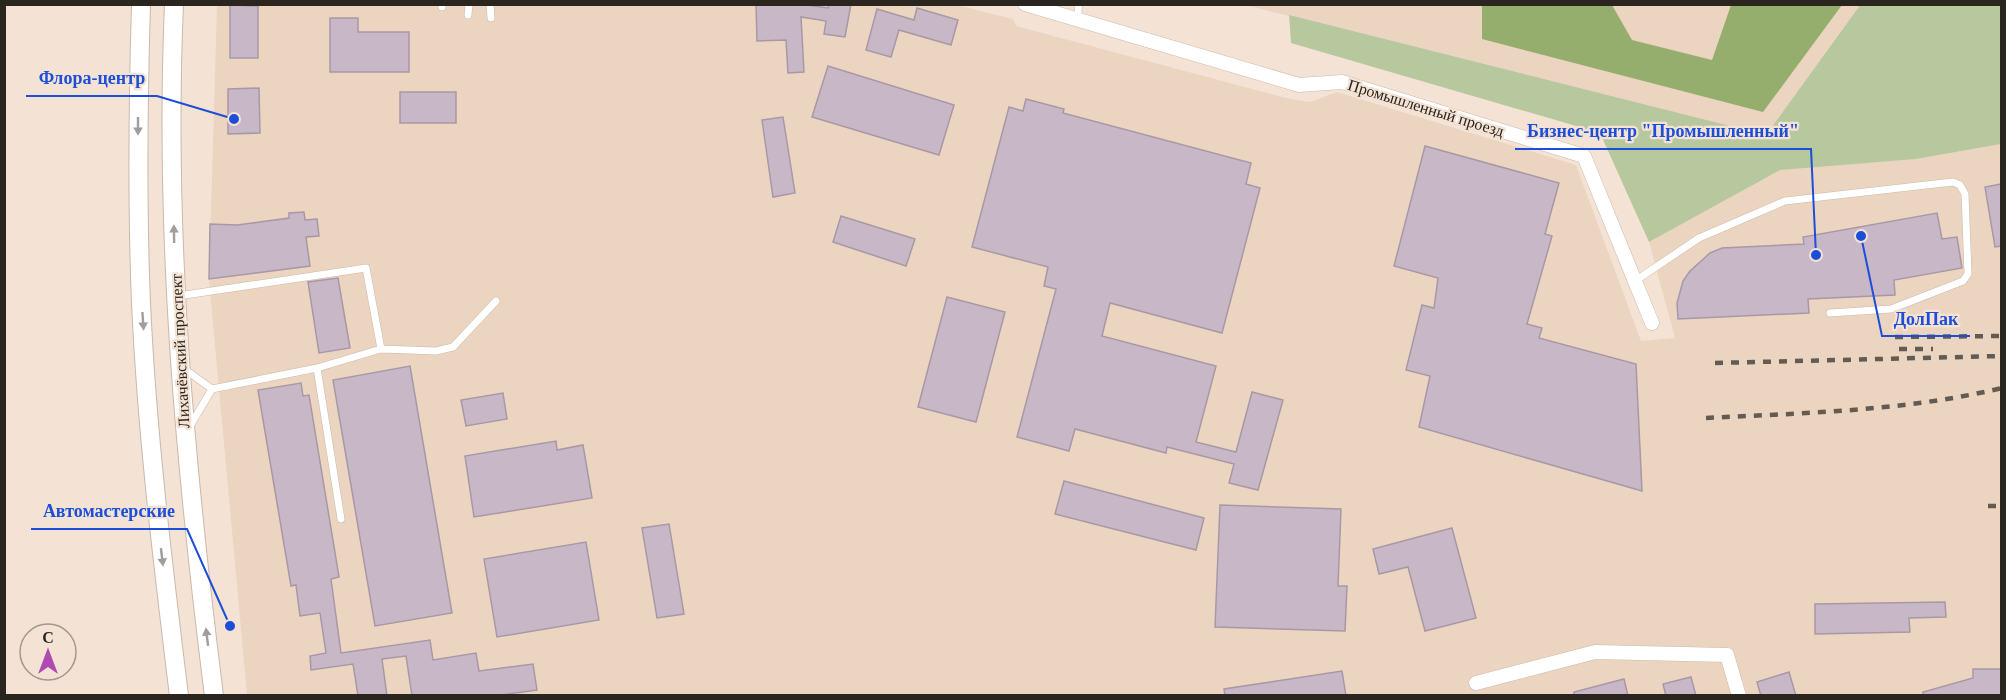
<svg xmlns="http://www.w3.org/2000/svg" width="2006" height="700" font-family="Georgia,serif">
<rect width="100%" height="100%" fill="#f4e3d4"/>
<path fill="#ecd5c0" d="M217,5H957L1013,19L1016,26L1290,99L1310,102L1337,92L1576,165L1641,341L1675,338L1649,242L1780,169L1916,159L2001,144V695H247L209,280Z
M1245,5H1861L1766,135Z"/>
<path fill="#b7c79e" d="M1861,4L2001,5V144L1916,159L1780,170L1649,242L1600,133L1291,43L1289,15L1766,135Z"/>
<path fill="#95ae6e" d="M1482,5H1612L1632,40L1712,60L1731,5H1842L1763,112L1482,39Z"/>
<path fill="#c8b7c6" stroke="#a898a6" stroke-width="1.5" d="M756,4H800L828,8L829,4H851L845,37L824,34L826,21L801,17L804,72L788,73L786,40L757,41Z
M230,5L258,6V58H230Z
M917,8L958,20L951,45L899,30L891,57L866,50L877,9L914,20Z
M330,18H358V32H409V72H330Z
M828,66L954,105L939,155L812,117Z
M259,88L260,133L228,134V89Z
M400,92H456V123H400Z
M1026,99L1064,109L1063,113L1251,163L1246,184L1260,188L1222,333L1110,303L1102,336L1216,366L1196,442L1236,452L1252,392L1283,400L1258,490L1229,483L1234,464L1167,447L1166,453L1075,429L1069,451L1017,437L1056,289L1044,286L1048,267L972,247L1009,107L1023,111Z
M783,117L795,193L773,197L762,120Z
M1425,146L1559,183L1545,234L1552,236L1527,324L1542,328L1539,338L1636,364L1642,491L1419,427L1430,376L1406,370L1422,305L1434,308L1438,278L1394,266Z
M2001,184V246L1995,247L1985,187Z
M304,212L305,220L317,219L319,236L306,237L310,266L209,279L210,224L237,225L289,218V213Z
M1937,213L1942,239L1957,237L1962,268L1894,280L1895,295L1808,299L1809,313L1678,319L1677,303L1683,281L1690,271L1710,253L1722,248L1804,244L1803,237Z
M841,216L915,239L906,266L833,242Z
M338,278L350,348L319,353L308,282Z
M947,297L1005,312L976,422L918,407Z
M410,366L452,613L375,626L333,380Z
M301,383L303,396L309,395L339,577L331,579L341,653L430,640L433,660L476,653L479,671L533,664L537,690L493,696H412L406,656L382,659L387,696H358L353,664L311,670L310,656L326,653L320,613L300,616L296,585L291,586L258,390Z
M503,393L507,419L466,426L461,400Z
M556,441L557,450L583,445L592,498L474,517L465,456Z
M1064,481L1204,518L1196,550L1055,514Z
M1220,505L1341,509L1338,586H1347L1345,631L1215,627Z
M669,524L684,614L657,618L642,528Z
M1452,528L1476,618L1425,631L1408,567L1379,574L1373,549Z
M586,542L599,620L497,637L484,559Z
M1945,602L1946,617L1909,618L1910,632L1815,634V604Z
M1973,669H2001V696H1923V692L1973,678Z
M1342,671L1346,696H1225L1224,689Z
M1789,672L1796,696H1761L1757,682Z
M1691,677L1696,696H1666L1663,684Z
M1624,679L1628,696H1574V692Z"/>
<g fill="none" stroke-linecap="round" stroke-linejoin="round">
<defs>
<path id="lane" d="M490,4L491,18
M442,7V4
M468,15L469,4
M1077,20L1079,4
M1635,281L1699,238L1785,201L1953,182L1960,185L1965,194L1968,274L1963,281L1891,309L1830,313
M178,296L366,268L381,349L436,351L453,347L496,301
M183,368L212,389
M317,368L381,349
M190,426L212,389L317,368L341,519"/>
<path id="street" d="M1025,4L1299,85L1342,82L1584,156L1652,323
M1476,683L1595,652L1727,655L1739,696"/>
<path id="secondary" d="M141,4C138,104 137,204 141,303C147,435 163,565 179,696
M174,4C164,236 185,466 214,696"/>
</defs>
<use href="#lane" stroke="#cab9ab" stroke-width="8"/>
<use href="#street" stroke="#cab9ab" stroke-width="15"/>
<use href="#secondary" stroke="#cab9ab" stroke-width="20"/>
<use href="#lane" stroke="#fff" stroke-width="7"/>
<use href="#street" stroke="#fff" stroke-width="14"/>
<use href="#secondary" stroke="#fff" stroke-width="18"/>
<path stroke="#635a52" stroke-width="4.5" stroke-dasharray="8 8" stroke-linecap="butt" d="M1895,337L2002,336
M1899,349H1933
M1715,363L2002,356
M1706,418C1804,413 1906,411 2002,388
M1988,506H2002"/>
</g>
<defs><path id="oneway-solid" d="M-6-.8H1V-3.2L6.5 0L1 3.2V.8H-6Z" transform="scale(1.5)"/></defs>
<g fill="#a09d9a">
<use href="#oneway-solid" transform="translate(138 126) rotate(90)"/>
<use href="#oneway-solid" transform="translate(174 234) rotate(-91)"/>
<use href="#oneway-solid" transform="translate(143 321) rotate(86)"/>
<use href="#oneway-solid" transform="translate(162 557) rotate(83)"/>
<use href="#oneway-solid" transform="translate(207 637) rotate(-97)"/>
</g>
<g text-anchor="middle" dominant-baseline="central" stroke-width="4.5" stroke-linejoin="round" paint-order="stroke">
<g font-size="16" fill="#2b251f" stroke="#f4e3d4">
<text transform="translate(1426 108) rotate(17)">Промышленный проезд</text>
<text transform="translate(180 351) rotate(-93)">Лихачёвский проспект</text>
</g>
</g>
<path fill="none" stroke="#1d4ed8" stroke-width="2" d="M234 119L157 96H26M1816 255L1811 149H1515M1861 236L1882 336H1970M230 626L187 529H31"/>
<g fill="#1d4ed8" stroke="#f4e3d4" stroke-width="2">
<circle cx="234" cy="119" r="6"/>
<circle cx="1816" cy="255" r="6"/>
<circle cx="1861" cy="236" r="6"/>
<circle cx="230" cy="626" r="6"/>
</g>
<g font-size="18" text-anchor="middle" font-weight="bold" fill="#1d4ed8" stroke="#f4e3d4" stroke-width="4.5" stroke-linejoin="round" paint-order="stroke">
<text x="92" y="84">Флора-центр</text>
<text x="1663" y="137">Бизнес-центр "Промышленный"</text>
<text x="1926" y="325">ДолПак</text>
<text x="109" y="517">Автомастерские</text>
</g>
<rect width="2006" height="700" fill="none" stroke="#2b251f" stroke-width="12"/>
<g transform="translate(48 652)"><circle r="28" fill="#f4e3d4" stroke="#a4978c" stroke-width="1.5"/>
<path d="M0-4.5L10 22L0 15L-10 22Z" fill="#ae4ab0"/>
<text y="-9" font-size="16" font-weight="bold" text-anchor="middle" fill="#2b251f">С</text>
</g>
</svg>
